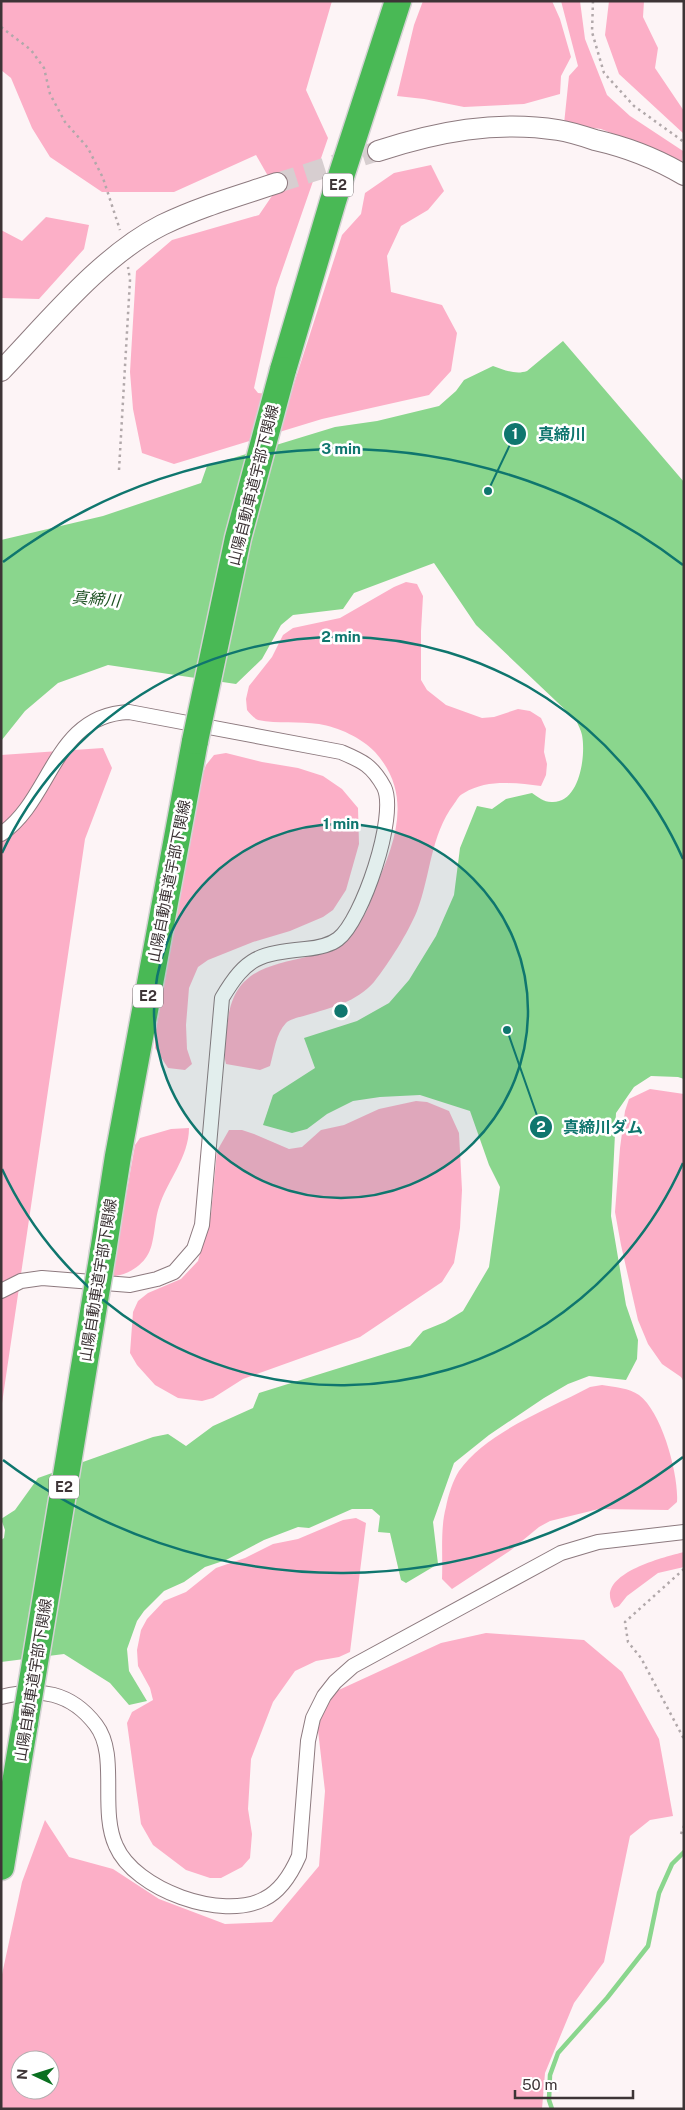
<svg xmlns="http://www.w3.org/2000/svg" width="685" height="2110" font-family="'Public Sans','Noto Sans JP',sans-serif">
<rect width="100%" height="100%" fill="#fdf4f6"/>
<path fill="#fcafc7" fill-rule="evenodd" d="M1,1H332L306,90L328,138L276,288L254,388L258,393L290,396L342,235L361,214L365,193L394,173L431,165L444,191L428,210L401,226L387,256L391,292L442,305L457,333L451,371L429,395L322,419L174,464L142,453L133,409L130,372L136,271L172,240L259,215L276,190L256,155L174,192H102L50,157L32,128L11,78L1,70Z
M423,1H552L560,19L571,57L561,76L560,94L524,104L464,107L424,99L397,96L414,25Z
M561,1H580L585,39L607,95L630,116L683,151L682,165L652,149L601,129L564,124L569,76L578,66Z
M609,1H644L643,17L658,48L655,68L684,111V134L619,74L605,35Z
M46,217L89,225L84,249L39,299L1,298V230L22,241Z
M406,582L417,584L423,596L421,631V680L427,690L446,705L482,718L494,717L518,709L530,711L541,718L546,729L544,752L547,764L546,775L541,786C515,783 487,779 464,793C459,795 457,800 454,804C430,836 431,875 417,911C408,933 389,963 374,982C357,1002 330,1008 307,1015C300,1017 290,1019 286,1023C276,1033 274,1052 270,1066L260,1070L226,1064C222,1049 226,1034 228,1019C235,970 268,966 310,956C317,954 328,953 335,948C346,939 357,927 365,914C369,907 371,898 374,890C395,844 414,795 375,752C362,738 338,727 319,724C299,721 278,724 258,720C254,718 250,714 247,710L246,699L249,686L272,657L283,635L293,628L340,618L394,587Z
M103,748L112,768L85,839L1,1410V755Z
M226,753L262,762L298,768L323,776L342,789L358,808L359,844L346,890L333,910L323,917L290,931L253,942L208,960L198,967L189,988L186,1025L187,1049L192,1064L185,1070L168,1068L155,1048V1035L202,776L206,765L214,755Z
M650,1089L684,1094V1382L681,1377L662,1364L648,1344L638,1320L621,1245L615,1212L620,1148L625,1111L629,1099Z
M416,1101L427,1102L449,1111L459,1133L462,1190L460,1228L454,1263L442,1282L360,1337L243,1379L213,1398L202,1401L178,1398L155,1385L137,1365L130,1353L133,1312L138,1301L148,1293L181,1279L198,1261L211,1214L217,1151L229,1130H242L254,1134L289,1149L302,1147L321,1130L344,1125L379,1109Z
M189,1128C189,1157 167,1181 159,1207C154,1221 155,1245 147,1256C141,1266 127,1275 115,1276L112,1274L135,1145L140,1138L171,1129Z
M602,1385C615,1387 629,1388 639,1395C662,1412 679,1475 677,1502L668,1510L599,1509L550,1521L539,1527L511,1550L452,1589L442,1579C443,1556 440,1529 446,1507C448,1496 453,1480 459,1471C486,1432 549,1409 590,1387Z
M356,1518L366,1523L350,1652L339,1657L316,1661L295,1671L273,1702L251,1759L248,1809L252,1834L250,1858L242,1867L221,1878H210L186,1870L153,1845L141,1824L127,1723L132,1712L153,1700L150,1688L138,1666L137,1650L141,1630L147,1619L164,1601L186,1592L216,1568L245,1558L273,1544L298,1539L343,1520Z
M684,1552V1567L658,1573L627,1596L619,1606L614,1608C613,1605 610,1600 610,1596C609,1571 664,1557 684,1552Z
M486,1633L584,1640L622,1672L659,1739L673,1816L650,1820L630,1836L604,1962L574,2003L545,2073L542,2109H1V1979L22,1882L45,1820L69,1857L113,1869L159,1899L225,1924L272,1922L319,1866L325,1791L316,1713L330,1694L441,1643ZM20,2060H50V2090H20Z"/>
<path fill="#8ad68d" d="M563,341L684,482V1079L678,1077L651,1076L634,1087L616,1113L611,1216L626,1305L638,1340L637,1359L626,1380L589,1376L568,1384L544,1398L489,1435L454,1463L433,1522L438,1564L406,1583L401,1580L390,1533L378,1532L380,1516L372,1509H352L309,1528L298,1527L264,1540L226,1560L205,1567L184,1582L164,1591L144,1611L137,1621L127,1649L129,1671L147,1701L129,1705L110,1683L64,1654L1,1662V1540L4,1538L5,1530L1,1519L15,1510L38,1478L153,1437L168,1434L186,1446L213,1426L253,1408L259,1393L410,1346L423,1331L445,1322L463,1311L489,1267L500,1187L489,1165L470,1111L420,1095L380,1097L353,1101L327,1114L307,1129L292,1133L263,1125L273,1095L315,1068L304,1038L357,1021L389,1003L409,980L436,936L454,895L460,848L477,806L492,809L506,799L532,793C538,797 545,803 553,802C580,802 586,755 582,735C581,730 578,725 576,720L476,625L434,563L354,593L343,609L293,615L281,625L262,659L236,684L108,665L58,683L25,711L1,741V540L103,516L201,483L207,466L335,427L377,421L439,406L456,391L464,380L493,366C504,370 516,375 527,371Z"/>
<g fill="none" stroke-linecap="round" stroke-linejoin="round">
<path stroke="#8ad68d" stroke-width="4.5" d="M552,2109L549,2100L550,2075L558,2053L607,1998L648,1946L659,1893L672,1864L684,1852"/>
<path stroke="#d7ced0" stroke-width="20" stroke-dasharray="20 10" stroke-linecap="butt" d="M277,183L378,151"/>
<defs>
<path id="street" d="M1,834C52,800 53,715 129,712L341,752C362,761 372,765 384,787C398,815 362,921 338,939C329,946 316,948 305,949C259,954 247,956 222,998L202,1225L194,1249L174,1272L157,1279L130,1285L42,1278L21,1281L1,1291
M1,1697C39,1687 71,1692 96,1725C119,1755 99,1809 116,1846C135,1890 222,1921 264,1899C281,1891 292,1872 299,1856L308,1741L313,1718L324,1696L335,1682L353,1666L561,1553L598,1542L684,1532"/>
<path id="secondary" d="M378,151C436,132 497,120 558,130C571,132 583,136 595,140C626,147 657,159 684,175
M1,371C48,322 101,256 162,225C199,207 238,196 277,183"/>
<path id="highway" d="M283,370L333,201L398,1
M103,1252L118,1156L195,741
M1,1867L25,1723"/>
</defs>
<use href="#street" stroke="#8d7a7f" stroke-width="16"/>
<use href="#secondary" stroke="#8d7a7f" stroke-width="22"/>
<use href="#highway" stroke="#d4d2d3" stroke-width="29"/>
<path stroke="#b1a8aa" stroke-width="2.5" stroke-dasharray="2.5 4" stroke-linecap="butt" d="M593,1L592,32L604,73L634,106L684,142
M1,27L31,50L44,68L50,94L65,122L88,148L103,178L120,230
M119,470L130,280L128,267
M684,1569L625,1622L628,1642L641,1658L684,1739
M681,1834L684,1826"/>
<use href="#street" stroke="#fff" stroke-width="14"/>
<use href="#secondary" stroke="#fff" stroke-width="20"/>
<use href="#highway" stroke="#49b955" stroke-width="26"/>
<defs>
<path id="highway-bridge" d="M195,741L238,538L283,370
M25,1723L103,1252"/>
</defs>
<use href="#highway-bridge" stroke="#d4d2d3" stroke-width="29" stroke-linecap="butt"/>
<use href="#highway-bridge" stroke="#49b955" stroke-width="26"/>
</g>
<circle cx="341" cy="1011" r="187" fill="#0f766e" fill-opacity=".12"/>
<g fill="none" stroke="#0f766e" stroke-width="2.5">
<circle cx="341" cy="1011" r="187"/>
<path d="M683 1163A374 374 0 0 1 2 1169M2 853A374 374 0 0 1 683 859"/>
<path d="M683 1457A562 562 0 0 1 3 1460M3 562A562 562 0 0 1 683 565"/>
</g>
<g text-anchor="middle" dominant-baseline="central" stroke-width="5" stroke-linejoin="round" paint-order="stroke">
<g fill="#fff" stroke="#777172" stroke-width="1">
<rect x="323" y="173.5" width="30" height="23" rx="4"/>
<rect x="133" y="984.5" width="30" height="23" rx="4"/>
<rect x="49" y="1475.5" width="30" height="23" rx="4"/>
</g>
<g font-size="14" font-weight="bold" fill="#3d3436">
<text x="338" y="185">E2</text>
<text x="148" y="996">E2</text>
<text x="64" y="1487">E2</text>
</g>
<g font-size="15" fill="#3d3436" stroke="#fff">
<text transform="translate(253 485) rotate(-76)">山陽自動車道宇部下関線</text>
<text transform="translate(169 881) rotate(-79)">山陽自動車道宇部下関線</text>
<text transform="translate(98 1280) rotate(-81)">山陽自動車道宇部下関線</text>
<text transform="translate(33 1680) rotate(-81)">山陽自動車道宇部下関線</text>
</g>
<g font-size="16" font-style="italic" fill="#1e5223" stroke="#fff">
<text transform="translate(96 599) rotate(5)">真締川</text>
</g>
</g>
<circle cx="341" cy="1011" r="8" fill="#0f766e" stroke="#fff" stroke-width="2.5"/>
<g font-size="15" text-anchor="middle" font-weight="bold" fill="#0f766e" stroke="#fff" stroke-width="5" stroke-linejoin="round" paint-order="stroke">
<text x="341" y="454">3 min</text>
<text x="341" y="642">2 min</text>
<text x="341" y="829">1 min</text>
</g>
<path fill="none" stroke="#0f766e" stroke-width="2" d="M488 491L515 434M507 1030L541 1127"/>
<g fill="#0f766e" stroke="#fff" stroke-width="2">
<circle cx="488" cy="491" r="5"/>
<circle cx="507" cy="1030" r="5"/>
<circle cx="515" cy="434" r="12"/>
<circle cx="541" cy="1127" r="12"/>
</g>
<g font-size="15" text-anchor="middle" font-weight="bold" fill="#fff">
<text x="515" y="439">1</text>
<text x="541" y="1132">2</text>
</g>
<g font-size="16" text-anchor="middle" font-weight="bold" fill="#0f766e" stroke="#fff" stroke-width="5" stroke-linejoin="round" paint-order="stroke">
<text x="562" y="440">真締川</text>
<text x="603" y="1133">真締川ダム</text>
</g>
<rect width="685" height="2110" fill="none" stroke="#3d3436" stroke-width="5"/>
<g transform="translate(35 2075) rotate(274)"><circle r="24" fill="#ffffff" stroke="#b1aeaf"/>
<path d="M0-4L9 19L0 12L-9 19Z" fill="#0a7020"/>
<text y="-8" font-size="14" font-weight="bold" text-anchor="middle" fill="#3d3436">N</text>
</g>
<path d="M515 2090v8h118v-8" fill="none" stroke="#3d3436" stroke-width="2.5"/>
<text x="522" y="2090" font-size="15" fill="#3d3436" stroke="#ffffff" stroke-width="4" paint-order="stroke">50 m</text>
</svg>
